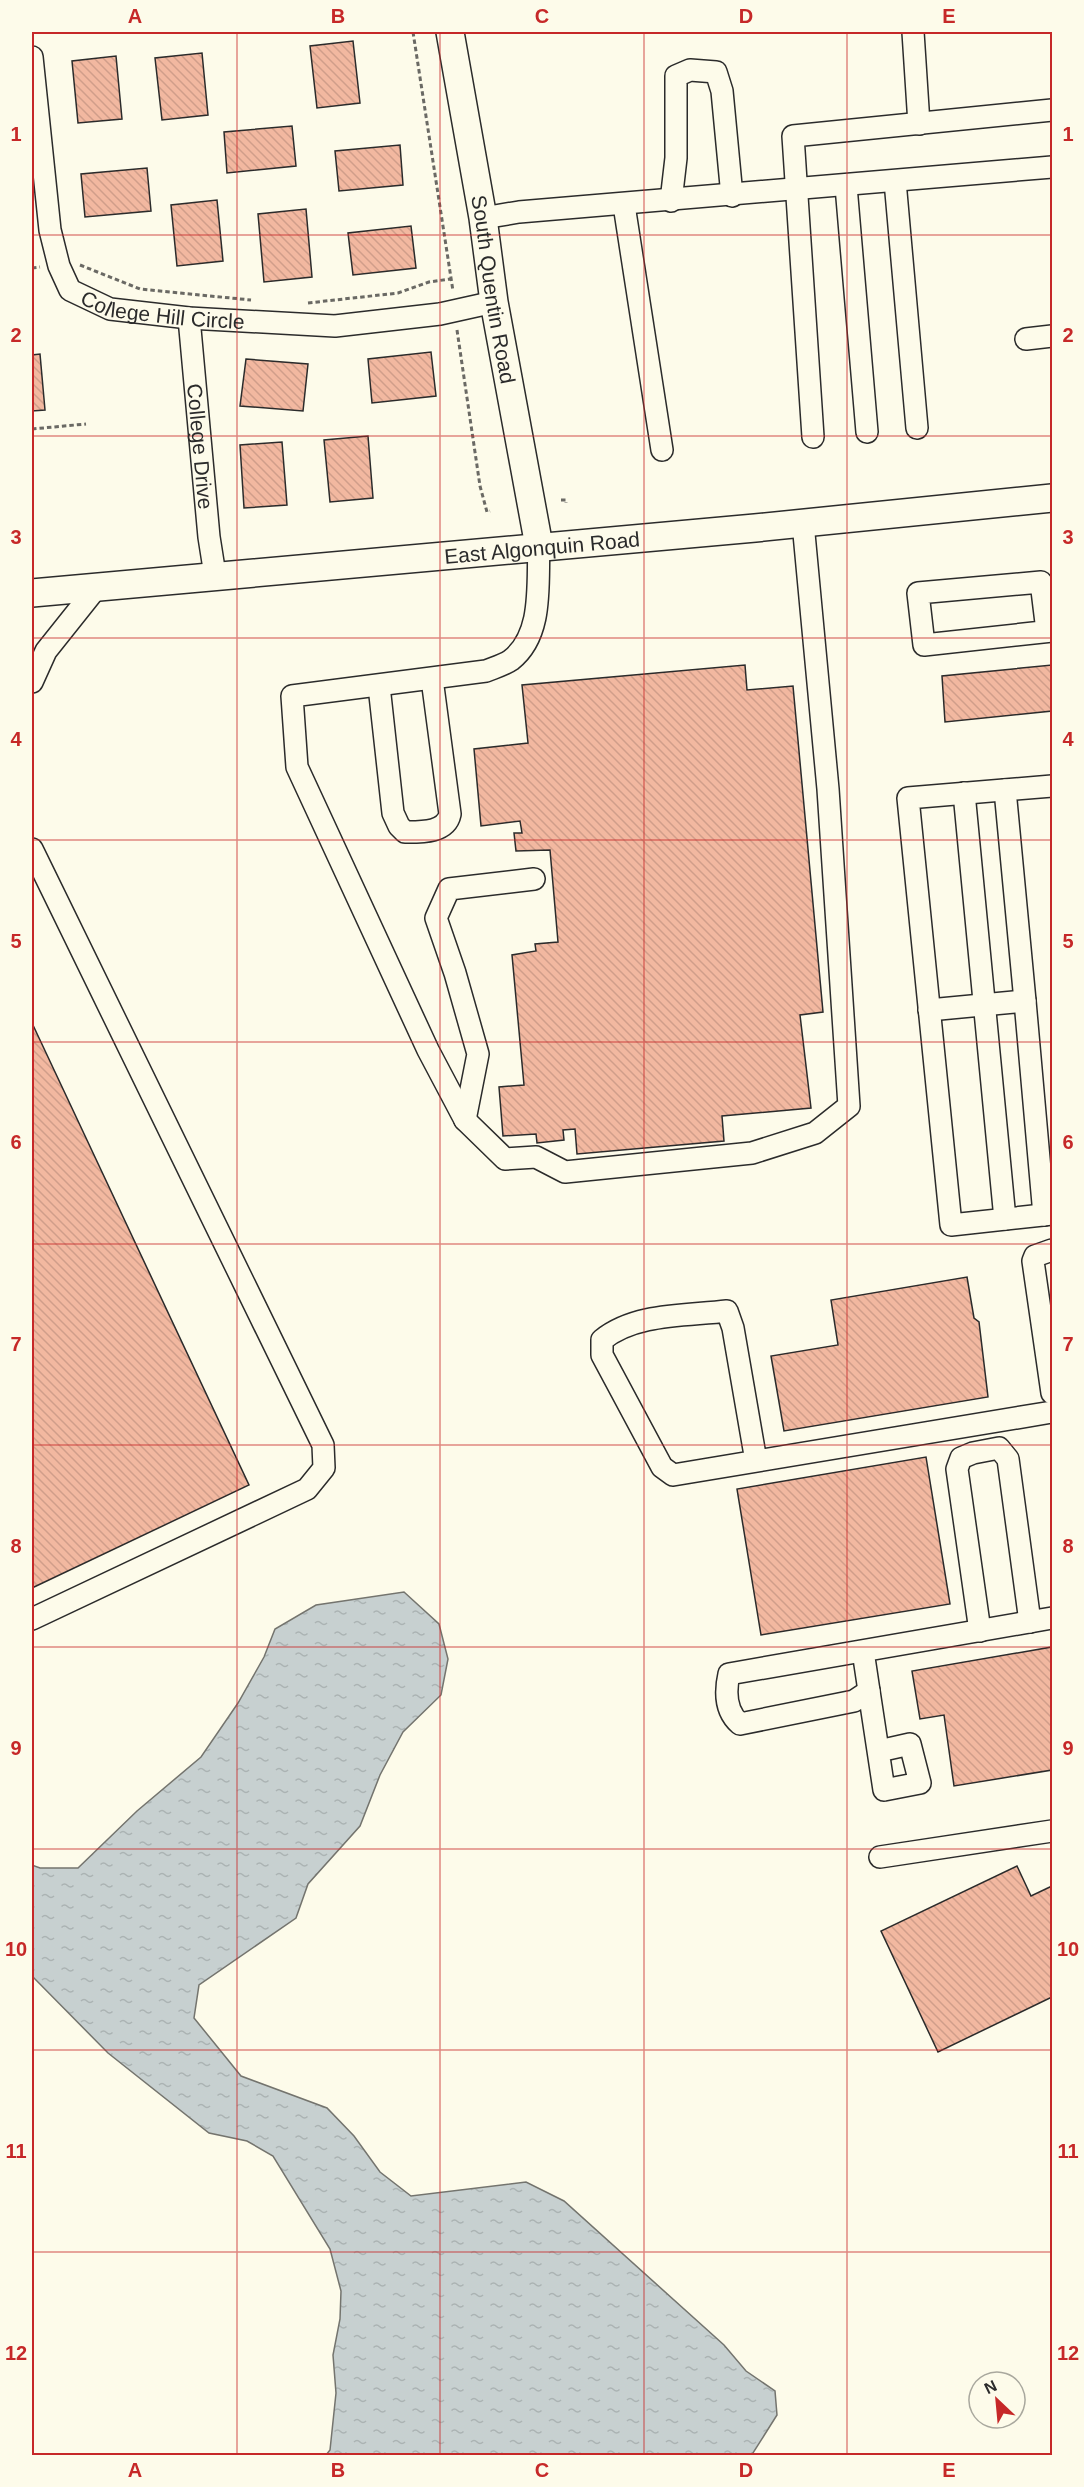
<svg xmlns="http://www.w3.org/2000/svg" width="1084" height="2487" font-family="Arial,sans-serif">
<defs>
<pattern id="water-ripples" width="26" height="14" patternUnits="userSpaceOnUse" patternTransform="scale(1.5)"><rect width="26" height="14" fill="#c7d0d0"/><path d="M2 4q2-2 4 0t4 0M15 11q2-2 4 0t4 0" fill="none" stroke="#abb3b3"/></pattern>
<pattern id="building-back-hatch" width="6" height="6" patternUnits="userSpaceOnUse" patternTransform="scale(1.5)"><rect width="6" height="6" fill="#f2b8a0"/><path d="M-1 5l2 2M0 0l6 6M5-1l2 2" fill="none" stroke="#d09e8a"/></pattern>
</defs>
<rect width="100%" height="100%" fill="#fdfbea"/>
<path fill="url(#water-ripples)" stroke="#74746e" stroke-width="1.5" d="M404,1592L439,1624L448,1659L441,1695L403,1732L380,1775L360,1826L308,1884L296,1918L199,1985L194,2018L241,2076L327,2108L354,2136L380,2172L411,2196L526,2182L564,2201L724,2345L746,2371L775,2391L777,2415L753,2453L748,2455H326L330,2450L336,2393L333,2355L340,2319L341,2291L330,2249L273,2156L247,2141L209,2133L108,2053L32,1976V1865L40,1868H78L137,1811L201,1757L238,1703L264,1657L275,1629L316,1605Z"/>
<path fill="url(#building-back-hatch)" stroke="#2b2b2b" stroke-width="1.5" d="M353,41L360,103L317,108L310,46Z
M202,53L208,115L162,120L155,58Z
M116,56L122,119L78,123L72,61Z
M292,126L296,166L227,173L224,132Z
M400,145L403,185L339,191L335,151Z
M147,168L151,211L85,217L81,174Z
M217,200L223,261L177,266L171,205Z
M306,209L312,277L264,282L258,214Z
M411,226L416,268L353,275L348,233Z
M431,352L436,396L372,403L368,359Z
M40,354L45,410L32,411V355Z
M246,359L308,364L303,411L240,406Z
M368,436L373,498L330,502L324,440Z
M282,442L287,505L244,508L240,445Z
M745,665L747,690L793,686L823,1012L800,1015L811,1108L722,1116L724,1141L577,1154L575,1129L563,1130L564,1140L537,1143L536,1134L503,1136L499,1087L524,1085L512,955L536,951L535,944L558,942L550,850L516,851L514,833H522L520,821L481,826L474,749L528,743L522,685Z
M1052,665V711L945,722L942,676Z
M32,1023L249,1485L32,1588Z
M967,1277L974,1318L979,1322L988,1397L784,1431L771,1356L838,1345L831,1300Z
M926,1457L950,1604L761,1635L737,1489Z
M1052,1647V1770L954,1786L944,1715L920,1719L912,1671Z
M1017,1866L1031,1896L1052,1886V1997L938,2052L881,1931Z"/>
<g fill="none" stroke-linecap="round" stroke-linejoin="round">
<defs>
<g id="minor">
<path d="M913,32L919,124"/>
<path id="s1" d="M32,57L50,230L59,266L70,290L110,309L189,318L335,326L440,314L494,302"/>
<path d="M895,181L917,428"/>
<path d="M846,186L867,432"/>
<path d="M671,201L676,158V76L690,70L716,72L722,91L732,196"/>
<path d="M624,205L662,450"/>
<path d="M483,218L519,212L1052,167"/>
<path id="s2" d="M189,318L209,537L215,575"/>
<path d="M1026,339L1052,336"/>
<path d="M813,437L793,136L1052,110"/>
<path d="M539,546C537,583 544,634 511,660C504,665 493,668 486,671L292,696L297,767L428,1050L465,1120L505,1159L536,1157L565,1172L752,1153L815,1133L849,1106L828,789L803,523"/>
<path d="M1047,631L1041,582L918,593L924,645L1052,631"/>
<path d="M32,682L46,651L97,587"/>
<path d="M379,686L393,813L399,826L405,832C421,832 446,833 450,814L432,679"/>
<path d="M1052,786L908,798L951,1225L1052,1214"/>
<path d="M1005,790L1025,1001"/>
<path d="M964,793L1005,1219"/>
<path d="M32,849L323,1445L324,1468L307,1489L32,1619"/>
<path d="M929,1010L1025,1001L1044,1215"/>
<path d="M465,1120L478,1054L455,973L436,918L449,889L534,879"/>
<path d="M1052,1250L1035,1256L1033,1261L1052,1393"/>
<path d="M756,1461L733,1328L727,1311C686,1316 635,1313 602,1340V1355L662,1467L673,1475L1052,1412"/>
<path d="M980,1631L957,1469L961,1458L973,1453L999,1448L1008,1459L1030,1622"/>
<path d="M863,1651L869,1691L854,1701L740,1724C725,1711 725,1692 729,1674L1052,1618"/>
<path d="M869,1691L884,1790L920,1783L910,1744L879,1751"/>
<path d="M880,1857L1052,1831"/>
</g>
<g id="major">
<path id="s3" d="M450,32L483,218L494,302L539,546"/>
<path id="s4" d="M32,593L755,528L1052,498"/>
</g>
</defs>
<use href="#minor" stroke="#2b2b2b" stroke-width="24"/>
<use href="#major" stroke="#2b2b2b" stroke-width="30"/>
<path stroke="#6a6964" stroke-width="3" stroke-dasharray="4.5 3" stroke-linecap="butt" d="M413,32L453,291
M80,265L140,289L251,300
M32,268L40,267
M308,303L398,293L429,282L450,279
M457,330L480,486L487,512L490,511
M32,429L86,424
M561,500H566V503"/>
<use href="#minor" stroke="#fdfbea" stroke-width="21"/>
<use href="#major" stroke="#fdfbea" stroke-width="27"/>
</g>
<path fill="none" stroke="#c62828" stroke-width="1.5" stroke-opacity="0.55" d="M237,32V2456M440,32V2456M644,32V2456M847,32V2456M32,235H1052M32,436H1052M32,638H1052M32,840H1052M32,1042H1052M32,1244H1052M32,1445H1052M32,1647H1052M32,1849H1052M32,2050H1052M32,2252H1052"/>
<g text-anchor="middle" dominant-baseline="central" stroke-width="4.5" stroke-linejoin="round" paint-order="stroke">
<g font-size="21" fill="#2b2b2b" stroke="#fdfbea">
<text stroke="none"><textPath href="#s3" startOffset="261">South Quentin Road</textPath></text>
<text stroke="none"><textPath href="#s1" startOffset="334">College Hill Circle</textPath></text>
<text stroke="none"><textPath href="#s2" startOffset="129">College Drive</textPath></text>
<text stroke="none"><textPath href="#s4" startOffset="512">East Algonquin Road</textPath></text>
</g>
</g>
<rect width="1084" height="2487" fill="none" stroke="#fdfbea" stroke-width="66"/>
<g transform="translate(997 2400) rotate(334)"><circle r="28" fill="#fdfbea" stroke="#a9a89e" stroke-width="1.5"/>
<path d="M0-4.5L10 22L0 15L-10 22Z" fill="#c62828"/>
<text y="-9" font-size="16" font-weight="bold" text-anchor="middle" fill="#2b2b2b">N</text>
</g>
<rect x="33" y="33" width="1018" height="2421" fill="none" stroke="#c62828" stroke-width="2"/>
<g font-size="20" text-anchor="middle" font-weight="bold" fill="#c62828">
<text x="135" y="23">A</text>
<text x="338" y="23">B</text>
<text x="542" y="23">C</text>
<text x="746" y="23">D</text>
<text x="949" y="23">E</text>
<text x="16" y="141">1</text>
<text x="1068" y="141">1</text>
<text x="16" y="342">2</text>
<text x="1068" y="342">2</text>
<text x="16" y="544">3</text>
<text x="1068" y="544">3</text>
<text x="16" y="746">4</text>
<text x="1068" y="746">4</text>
<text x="16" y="948">5</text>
<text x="1068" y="948">5</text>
<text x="16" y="1149">6</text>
<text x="1068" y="1149">6</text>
<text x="16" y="1351">7</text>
<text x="1068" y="1351">7</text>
<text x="16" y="1553">8</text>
<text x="1068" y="1553">8</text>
<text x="16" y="1755">9</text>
<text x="1068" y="1755">9</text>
<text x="16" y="1956">10</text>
<text x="1068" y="1956">10</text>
<text x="16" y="2158">11</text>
<text x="1068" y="2158">11</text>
<text x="16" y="2360">12</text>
<text x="1068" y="2360">12</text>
<text x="135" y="2477">A</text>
<text x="338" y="2477">B</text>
<text x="542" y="2477">C</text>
<text x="746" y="2477">D</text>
<text x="949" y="2477">E</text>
</g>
</svg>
